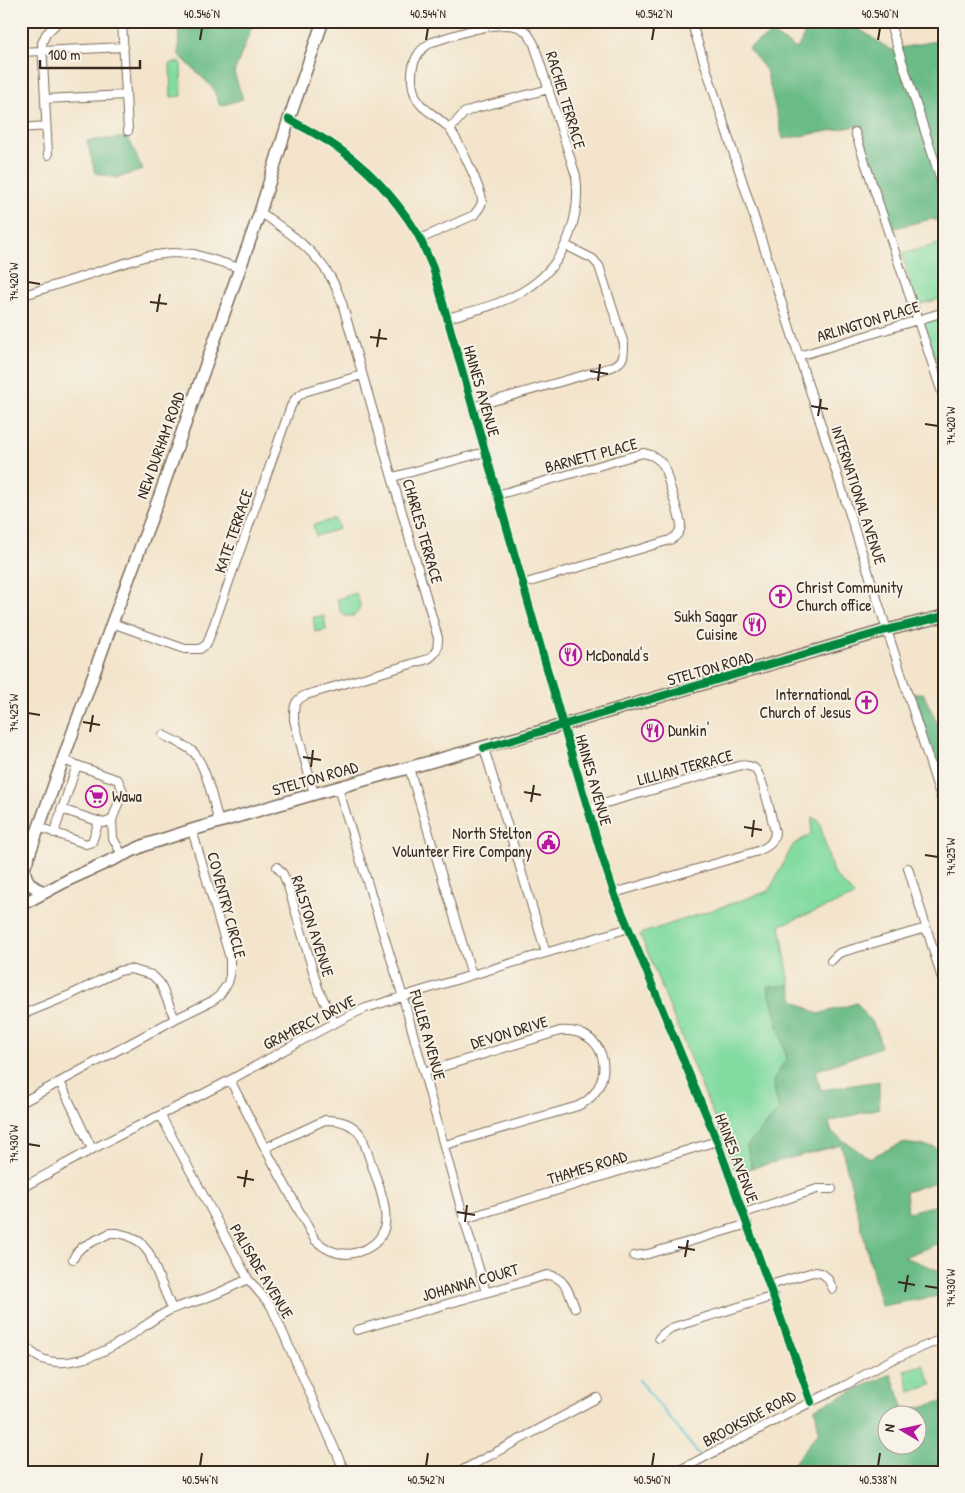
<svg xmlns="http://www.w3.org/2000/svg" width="965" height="1493" font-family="'Patrick Hand',sans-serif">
<rect width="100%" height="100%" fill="#f7f3e8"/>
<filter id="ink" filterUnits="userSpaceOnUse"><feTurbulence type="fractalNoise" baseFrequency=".02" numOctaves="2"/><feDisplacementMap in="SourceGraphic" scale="10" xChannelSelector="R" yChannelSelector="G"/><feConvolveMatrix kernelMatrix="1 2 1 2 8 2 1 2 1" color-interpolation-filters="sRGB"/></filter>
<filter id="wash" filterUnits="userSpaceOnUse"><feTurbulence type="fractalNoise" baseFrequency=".0096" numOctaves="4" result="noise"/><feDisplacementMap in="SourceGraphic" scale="20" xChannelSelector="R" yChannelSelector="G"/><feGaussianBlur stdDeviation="1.12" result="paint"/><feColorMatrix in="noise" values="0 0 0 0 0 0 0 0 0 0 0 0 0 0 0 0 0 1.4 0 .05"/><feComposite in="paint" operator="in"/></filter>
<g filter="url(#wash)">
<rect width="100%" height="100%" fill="#f3e4cb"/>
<path fill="#82dba1" stroke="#5e8260" d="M181,62L182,96L171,97L170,63Z
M944,242V296L939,299L917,305L902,254Z
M944,316V384L923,323Z
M336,519L339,529L316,536L313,525Z
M356,593L360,604L359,611L354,616H346L341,613L337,599Z
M324,616L326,630L315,632L313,617Z
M812,817L819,821L833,873L855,896L780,925L790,985L768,987L787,1058L773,1081L779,1110L747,1146L752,1168L736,1172L640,934L769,891L793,845L811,834Z
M923,1365L932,1385L910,1392L904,1370Z"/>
<path fill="#69bb87" stroke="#527252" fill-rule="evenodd" d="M178,21H254L234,73L243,99L220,106L213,88L179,55Z
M811,21H854L856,27L891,50L944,39V222L931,219L891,229L857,126L783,139L766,70L748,48L771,34L797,49Z
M128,137L143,170L116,178L95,173L87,141Z
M923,693L939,727H944V790L907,695Z
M790,985L794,1000L818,1014L857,1003L877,1030L881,1047L815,1071L821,1090L879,1081V1108L829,1122L832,1133L869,1158L902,1143L935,1147L944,1156V1179L906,1192L908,1212L941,1204L944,1211V1241L904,1257L943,1272L944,1295L881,1306L841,1145L752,1168L747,1146L779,1111L773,1081L787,1058L768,987Z
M942,1346H944V1472H787L819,1431L815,1408L891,1374L905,1411L943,1401ZM888,1416H918V1446H888Z"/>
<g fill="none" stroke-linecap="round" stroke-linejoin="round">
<path stroke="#56c4cb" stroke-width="2" d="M639,1380L700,1456
M936,1472L944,1464"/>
</g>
</g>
<g filter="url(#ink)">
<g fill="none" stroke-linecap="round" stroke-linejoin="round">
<defs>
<path id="minor" d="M122,21L128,131
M691,21L944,807
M889,21L944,190
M21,52L124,47
M45,99L126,95
M289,119C302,127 316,134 329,142C365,165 395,197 417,233C423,244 428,257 433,268L563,725L601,853L614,893L717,1141L811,1402
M21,128L46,126
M450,129L464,113L473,109L549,89
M855,132L944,399
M48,155L42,43L46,34L59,21
M260,212C287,231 314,249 331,278C336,286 339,295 342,303L438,638C438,648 437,653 428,659L306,695C293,701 294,707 294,720L314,794
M420,239L474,215C477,211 481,207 482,202C483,192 458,140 451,131C444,121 431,114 422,106C411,95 409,72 416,58C419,51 425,46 432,42C453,36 507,15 525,31C529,34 532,40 534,44L576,176C579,197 576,217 569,236C548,293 499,304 447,318
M21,296L147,256L172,253L194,254L240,268
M799,356L944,312
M472,407L612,367C624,361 624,357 624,344L599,266L593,259L565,245
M393,477L485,452
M497,495L643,453C653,455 658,458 664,466L681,523C681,532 677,536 670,540L523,584
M112,623L185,649H200L207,644L291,406L296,398L304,392L362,375
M163,735C172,740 183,744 191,750C205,760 214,805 219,823
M484,748L546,953
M63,760L118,780L123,791L112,820L113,838L122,855
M409,768L472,975
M338,788L403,997L464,1219L486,1292
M588,808L742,765C746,766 751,766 754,768C763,775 772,820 775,832C774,844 766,848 755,852L614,893
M61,809L104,823L112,820
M39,827L86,844L92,842L99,821
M54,833L77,765
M277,867L283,874L288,886L318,988L334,1022
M908,868L944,985
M934,953L944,950
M831,961L839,953L926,928
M21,1015L70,995L119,971L130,969L152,975L160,983L175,1019
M425,1072L560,1031C610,1027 618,1087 578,1106L445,1145
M230,1080L265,1148L315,1240C327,1251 342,1257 358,1252C397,1240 386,1206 376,1177C371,1164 367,1150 362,1137C353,1123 341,1120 325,1120L265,1148
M60,1082L92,1149
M21,1103L175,1019L212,1001L219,996L228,983L230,975V958L192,830
M161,1116L248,1279L271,1306L345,1472
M21,1188C45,1176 68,1162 91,1150C136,1126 183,1105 228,1081C274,1057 318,1029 366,1008L472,975L629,928
M744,1213L817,1189H832
M464,1219L717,1141
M634,1256L648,1254L748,1224
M73,1259L77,1252L82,1247L110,1233H118L129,1236L140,1242L149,1253L172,1309
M770,1285L813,1272C826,1272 828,1279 833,1289
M357,1330L547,1275C564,1275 570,1294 575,1308
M659,1338L664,1333L671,1328L774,1296
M21,1341C28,1349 35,1357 45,1360C67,1367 96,1356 115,1345C134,1335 150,1320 170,1310C180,1305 192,1303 203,1299C218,1294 233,1286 248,1279
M459,1472L597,1398
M676,1472L811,1402L846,1385L891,1360L944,1338"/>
<path id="secondary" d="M24,869C26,882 32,888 45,892
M21,877L112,623L160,495L240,268L260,212L289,119L323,21
M21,905L70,879L145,845L192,830L314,794L563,725L887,630L944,616"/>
</defs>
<use href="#minor" stroke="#7b6b5b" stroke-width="10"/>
<use href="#secondary" stroke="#7b6b5b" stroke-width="14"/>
<use href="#minor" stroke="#fff" stroke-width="8"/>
<use href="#secondary" stroke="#fff" stroke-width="11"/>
<defs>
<path id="cycleway" d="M289,119C302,127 316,134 329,142C365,165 395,197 417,233C423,244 428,257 433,268L563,725L601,853L614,893L717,1141L811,1402
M484,748L887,630L944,616"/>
</defs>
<use href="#cycleway" stroke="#f7f3e8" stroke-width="11"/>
<use href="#cycleway" stroke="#00873e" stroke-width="8"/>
</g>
</g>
<path fill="none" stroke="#3b2a1e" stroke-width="2" d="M200,40L202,28M426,40L428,28M652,40L654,28M878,40L880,28M28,282L40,284M150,302L167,304M157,312L160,294M370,337L387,339M377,347L380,329M590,371L608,374M598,381L600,364M811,406L828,409M818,416L821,399M925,424L938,426M28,713L40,715M83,722L100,725M90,732L93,715M303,757L321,760M311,767L313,750M524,792L541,795M531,802L534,785M744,827L762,830M752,837L754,820M925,855L938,857M28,1144L40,1146M237,1177L254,1180M244,1187L247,1170M457,1212L475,1215M465,1222L467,1205M678,1247L695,1250M685,1257L688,1240M898,1282L915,1285M925,1286L938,1288M905,1292L908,1275M200,1466L202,1453M426,1466L428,1453M652,1466L654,1453M878,1466L880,1453"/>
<defs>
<symbol id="church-ring" viewBox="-11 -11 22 22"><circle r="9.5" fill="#f7f3e8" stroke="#b5179e" stroke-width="1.5"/><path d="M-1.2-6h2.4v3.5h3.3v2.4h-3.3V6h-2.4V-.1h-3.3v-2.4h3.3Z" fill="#b5179e"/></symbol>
<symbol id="restaurant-ring" viewBox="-11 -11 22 22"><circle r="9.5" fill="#f7f3e8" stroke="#b5179e" stroke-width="1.5"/><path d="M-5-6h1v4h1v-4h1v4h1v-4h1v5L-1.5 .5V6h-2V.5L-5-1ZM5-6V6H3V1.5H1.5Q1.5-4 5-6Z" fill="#b5179e"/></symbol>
<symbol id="supermarket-ring" viewBox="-11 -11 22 22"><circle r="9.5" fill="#f7f3e8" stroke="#b5179e" stroke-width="1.5"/><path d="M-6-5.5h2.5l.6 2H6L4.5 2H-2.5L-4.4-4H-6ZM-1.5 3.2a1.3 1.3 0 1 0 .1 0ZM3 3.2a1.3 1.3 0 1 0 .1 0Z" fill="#b5179e"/></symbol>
<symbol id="civic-ring" viewBox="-11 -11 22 22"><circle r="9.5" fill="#f7f3e8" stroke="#b5179e" stroke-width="1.5"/><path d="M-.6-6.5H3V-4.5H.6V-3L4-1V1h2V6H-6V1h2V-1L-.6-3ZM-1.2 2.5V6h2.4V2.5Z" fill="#b5179e"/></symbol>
</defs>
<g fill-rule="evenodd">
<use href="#church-ring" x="768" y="584" width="25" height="25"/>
<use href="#restaurant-ring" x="742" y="612" width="25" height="25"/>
<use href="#restaurant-ring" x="558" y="642" width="25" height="25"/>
<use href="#church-ring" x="854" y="690" width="25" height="25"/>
<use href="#restaurant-ring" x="640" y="718" width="25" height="25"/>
<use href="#supermarket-ring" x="84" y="784" width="25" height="25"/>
<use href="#civic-ring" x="536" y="830" width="25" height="25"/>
</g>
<g text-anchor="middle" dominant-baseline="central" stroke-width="4" stroke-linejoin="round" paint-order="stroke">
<g font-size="16" fill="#3b2a1e" stroke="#f7f3e8">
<text transform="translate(566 100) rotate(73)">RACHEL TERRACE</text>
<text transform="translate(868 321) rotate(-17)">ARLINGTON PLACE</text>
<text transform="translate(482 391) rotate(74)">HAINES AVENUE</text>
<text transform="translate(160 445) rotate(-70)">NEW DURHAM ROAD</text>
<text transform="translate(591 455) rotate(-15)">BARNETT PLACE</text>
<text transform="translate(859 495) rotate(72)">INTERNATIONAL AVENUE</text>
<text transform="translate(233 531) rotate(-71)">KATE TERRACE</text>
<text transform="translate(423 531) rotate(74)">CHARLES TERRACE</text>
<text transform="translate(710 668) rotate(-16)">STELTON ROAD</text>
<text transform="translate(685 767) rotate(-15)">LILLIAN TERRACE</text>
<text transform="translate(315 778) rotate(-16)">STELTON ROAD</text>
<text transform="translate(594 780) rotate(74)">HAINES AVENUE</text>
<text transform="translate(227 905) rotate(75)">COVENTRY CIRCLE</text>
<text transform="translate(313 926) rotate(72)">RALSTON AVENUE</text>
<text transform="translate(309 1022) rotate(-27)">GRAMERCY DRIVE</text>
<text transform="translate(509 1032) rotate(-17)">DEVON DRIVE</text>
<text transform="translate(428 1035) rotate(74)">FULLER AVENUE</text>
<text transform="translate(737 1158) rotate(69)">HAINES AVENUE</text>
<text transform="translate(587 1167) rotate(-17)">THAMES ROAD</text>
<text transform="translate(262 1271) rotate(59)">PALISADE AVENUE</text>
<text transform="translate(470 1282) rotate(-16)">JOHANNA COURT</text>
<text transform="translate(749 1418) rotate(-28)">BROOKSIDE ROAD</text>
</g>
<g font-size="16" fill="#3b2a1e" stroke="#f7f3e8" text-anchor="start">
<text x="796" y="587">Christ Community<tspan x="796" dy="18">Church office</tspan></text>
<text x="738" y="616" text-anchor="end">Sukh Sagar<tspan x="738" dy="18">Cuisine</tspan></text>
<text x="586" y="655">McDonald's</text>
<text x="851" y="694" text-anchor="end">International<tspan x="851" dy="18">Church of Jesus</tspan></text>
<text x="668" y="730">Dunkin'</text>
<text x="112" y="796">Wawa</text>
<text x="532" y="833" text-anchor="end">North Stelton<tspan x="532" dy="18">Volunteer Fire Company</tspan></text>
</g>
</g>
<rect width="965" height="1493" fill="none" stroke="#f7f3e8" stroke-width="55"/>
<g transform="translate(902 1430) rotate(279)"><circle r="24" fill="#f7f3e8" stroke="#aca397"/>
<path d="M0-4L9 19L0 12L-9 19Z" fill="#b5179e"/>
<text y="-8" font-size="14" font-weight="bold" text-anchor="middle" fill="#3b2a1e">N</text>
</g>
<path d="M40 60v8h100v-8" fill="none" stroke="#3b2a1e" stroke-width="2.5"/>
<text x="48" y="60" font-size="15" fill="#3b2a1e" stroke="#f7f3e8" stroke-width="4" paint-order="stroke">100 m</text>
<rect x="28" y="28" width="910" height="1438" fill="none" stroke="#3b2a1e" stroke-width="2"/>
<g font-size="12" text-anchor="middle" fill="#3b2a1e">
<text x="202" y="18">40.546°N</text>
<text x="428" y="18">40.544°N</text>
<text x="654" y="18">40.542°N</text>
<text x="880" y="18">40.540°N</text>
<text transform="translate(14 282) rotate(-90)" y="4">74.420°W</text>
<text transform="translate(951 426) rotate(-90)" y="4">74.420°W</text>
<text transform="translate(14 713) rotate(-90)" y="4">74.425°W</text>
<text transform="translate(951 857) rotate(-90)" y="4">74.425°W</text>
<text transform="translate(14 1144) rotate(-90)" y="4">74.430°W</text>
<text transform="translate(951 1288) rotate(-90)" y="4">74.430°W</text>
<text x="200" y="1484">40.544°N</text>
<text x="426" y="1484">40.542°N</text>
<text x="652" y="1484">40.540°N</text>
<text x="878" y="1484">40.538°N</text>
</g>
</svg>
